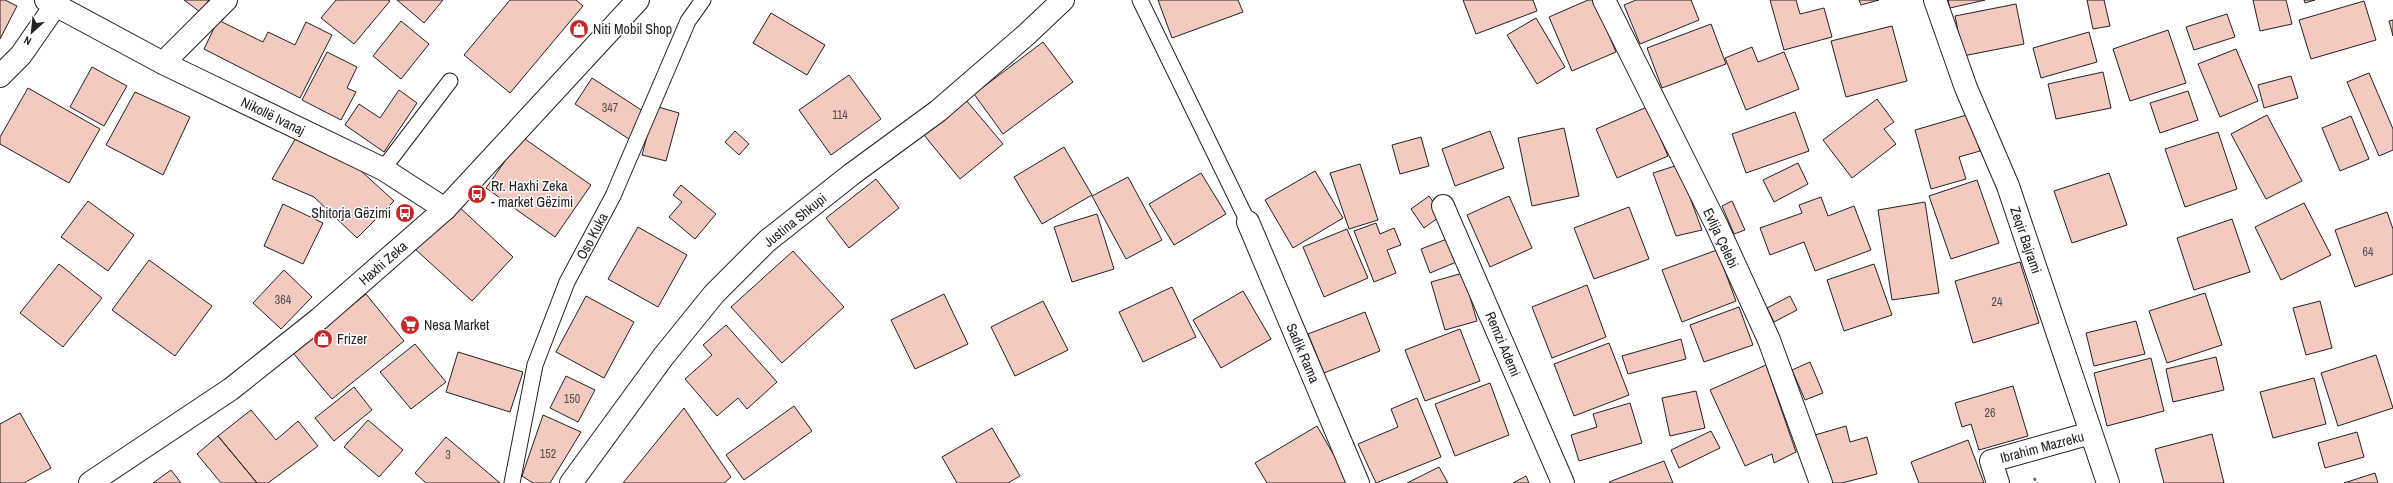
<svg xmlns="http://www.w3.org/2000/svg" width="2393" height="483" font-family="'Archivo Narrow',sans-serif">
<rect width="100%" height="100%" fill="#fff"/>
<path fill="#f3c9c0" stroke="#222" d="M0,0H5L17,6L0,39Z
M184,0H209L200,12Z
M336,0H388L390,1L354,44L321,18Z
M397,0H443L424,23Z
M510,0H576L583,6L510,93L464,55Z
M1158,0H1238L1243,12L1172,38Z
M1463,0H1533L1537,11L1476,34Z
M1588,0H1594L1616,52L1572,71L1549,17Z
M1636,0H1691L1699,20L1640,44L1624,5Z
M1770,0H1796L1800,14L1824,8L1832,37L1784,50Z
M1859,0H1879L1861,5Z
M1948,0H1985L1950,8Z
M2087,0H2104L2110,26L2093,29Z
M2253,0H2286L2292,24L2260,31Z
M2304,0H2315L2305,3Z
M2364,1L2376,40L2311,59L2299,20Z
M2016,4L2024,44L1963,56L1955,16Z
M771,13L825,45L807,75L753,43Z
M2227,14L2235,37L2194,50L2186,27Z
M1536,18L1565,67L1537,84L1507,35Z
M218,20L263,42L268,32L295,45L306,22L332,35L300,98L204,49Z
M2393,20V36L2389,21Z
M401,21L429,44L401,79L373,56Z
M1711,24L1726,64L1662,88L1647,48Z
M1892,26L1907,81L1846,97L1831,41Z
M2168,30L2186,83L2130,101L2113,49Z
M2089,32L2097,62L2041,78L2033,48Z
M1043,42L1073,82L1003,134L974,94Z
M1752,47L1758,62L1784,52L1799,89L1746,110L1725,58Z
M2236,49L2258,101L2220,117L2198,64Z
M327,52L357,67L347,88L356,92L341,120L302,100Z
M92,67L127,86L104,126L70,107Z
M2103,72L2111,108L2056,119L2048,84Z
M2369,73L2393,129V150L2379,156L2347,82Z
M849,75L881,119L831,155L799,110Z
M2291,76L2298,98L2264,108L2258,85Z
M592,78L646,113L629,139L575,104Z
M28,88L100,129L69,183L0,144V137Z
M399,90L417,103L384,152L345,125L359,104L380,118Z
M2188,91L2198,120L2160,133L2150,103Z
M135,92L190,117L163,175L106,145Z
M1877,99L1894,122L1884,129L1896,144L1852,178L1823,140Z
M966,100L1003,144L960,179L924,135Z
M655,106L679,113L666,161L642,155Z
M1647,107L1668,156L1617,178L1596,129Z
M1795,112L1809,151L1746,173L1732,134Z
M1970,114L1980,151L1959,157L1966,179L1931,189L1915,130Z
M2267,115L2302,181L2266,199L2231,134Z
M2351,116L2369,159L2340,171L2322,128Z
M1564,128L1579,196L1532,206L1518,138Z
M735,131L749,144L739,155L725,142Z
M1490,131L1504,168L1455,186L1442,149Z
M2218,132L2237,189L2185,207L2165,149Z
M297,136L348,159L394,201L357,238L314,197L272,179Z
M522,137L591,185L555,237L486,188Z
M1421,137L1429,166L1400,174L1392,145Z
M1064,147L1092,195L1042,224L1014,177Z
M1798,163L1808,184L1774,202L1763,180Z
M1360,164L1378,220L1349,229L1330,173Z
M1678,165L1702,230L1676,236L1653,173Z
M1315,171L1343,218L1293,248L1265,200Z
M1201,173L1226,214L1174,245L1149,204Z
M2109,173L2127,225L2072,243L2054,191Z
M1128,177L1162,240L1126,259L1092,196Z
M876,179L899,208L849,248L826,218Z
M1977,180L1999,243L1951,259L1929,196Z
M681,185L716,214L695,239L669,217L682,202L673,195Z
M1429,196L1442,215L1424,228L1411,209Z
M1509,196L1532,248L1490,267L1467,215Z
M1821,197L1828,216L1854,206L1871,250L1815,271L1804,242L1770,255L1760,228L1802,213L1799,205Z
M88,201L134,235L108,271L61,237Z
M1732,201L1745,230L1734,234L1722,206Z
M1925,202L1939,293L1892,300L1878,210Z
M2304,203L2331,255L2281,280L2255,227Z
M283,204L323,223L303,264L264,246Z
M456,204L513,257L472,301L415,249Z
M1629,207L1649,259L1594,279L1574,228Z
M2387,212L2393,229V274L2355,287L2335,230Z
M1097,214L1114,269L1072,282L1054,227Z
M2232,219L2250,272L2194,290L2177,238Z
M1376,223L1380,234L1394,228L1401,245L1387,250L1396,273L1374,282L1354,231Z
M638,227L687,255L658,307L608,279Z
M1347,229L1368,278L1324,297L1303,247Z
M1452,237L1461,260L1430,273L1421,249Z
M1717,250L1736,301L1682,322L1662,270Z
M793,251L844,307L782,363L731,307Z
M149,260L212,306L175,356L112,310Z
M2020,262L2039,323L1973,343L1955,281Z
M59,264L102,298L63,347L20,313Z
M1874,264L1892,315L1844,331L1827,280Z
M284,270L312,297L281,329L253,303Z
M1463,273L1477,321L1445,330L1431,282Z
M1587,285L1606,337L1552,358L1532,307Z
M1172,287L1196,337L1143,362L1119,312Z
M1243,291L1271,339L1221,368L1193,320Z
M2205,293L2222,345L2167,363L2149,311Z
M366,294L404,341L332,399L293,353Z
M944,294L968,344L915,369L891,320Z
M586,296L634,322L604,378L556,352Z
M1790,296L1797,310L1774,322L1767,308Z
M1043,301L1068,350L1015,376L991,327Z
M2320,301L2332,348L2306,355L2293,308Z
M1739,307L1753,345L1704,362L1690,325Z
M1365,312L1380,351L1324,373L1308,334Z
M2136,321L2145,354L2094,366L2086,333Z
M726,325L777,382L747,409L738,398L717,416L685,379L712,355L703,345Z
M1460,329L1480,381L1425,401L1405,350Z
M1681,339L1686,359L1628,374L1622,356Z
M1609,343L1629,395L1574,416L1554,364Z
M415,344L446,382L411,409L380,372Z
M458,352L523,372L510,412L446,392Z
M2376,355L2393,408L2338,426L2321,373Z
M2216,357L2224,390L2173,402L2166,369Z
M2151,358L2164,411L2107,426L2094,373Z
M1810,362L1823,393L1805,400L1792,370Z
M1766,365L1796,452L1774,463L1772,454L1745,466L1710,390Z
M566,376L595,390L578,422L550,408Z
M2314,378L2326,424L2273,438L2260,392Z
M1490,383L1509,435L1455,456L1435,404Z
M2013,386L2028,436L1979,450L1971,424L1962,427L1955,403Z
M354,387L372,410L334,441L315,418Z
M1696,391L1705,428L1670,436L1662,398Z
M1417,398L1441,457L1376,483L1358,444L1398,427L1391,409Z
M1630,403L1642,443L1579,461L1571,435L1597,427L1593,414Z
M794,406L812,431L744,480L726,455Z
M684,408L731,477L724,483H623Z
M251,410L276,440L298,421L318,446L268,483H257L218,436Z
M20,413L51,468L24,483H0V424Z
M543,415L581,432L550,483H533L522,476Z
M368,420L403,450L379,477L344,447Z
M1317,426L1350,483H1267L1255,463Z
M1846,426L1850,442L1867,437L1877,474L1842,483H1828L1815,435Z
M992,428L1020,476L1008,483H957L942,457Z
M1711,431L1720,448L1679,468L1671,450Z
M2357,432L2364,457L2325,468L2318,443Z
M2212,434L2224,483H2164L2155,449Z
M218,436L257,483H221L197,454Z
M446,437L500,483H426L415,473Z
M1968,440L1984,483H1919L1911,462Z
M1664,461L1673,483H1610L1609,482Z
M1439,467L1448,483H1407Z
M171,470L181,483H153Z
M2375,473L2378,483H2344Z
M1526,476L1529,483H1513Z"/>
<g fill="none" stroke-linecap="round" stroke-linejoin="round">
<defs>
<path id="lane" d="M1140,0L1248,222
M383,169L450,81
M512,483L535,365L567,282L613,196L688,21L703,0"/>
<path id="street" d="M46,0L163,63L383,169L445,209
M1604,0L1717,226L1769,340L1821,483
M1935,0L1966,88L2008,186L2108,483
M163,63L226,0
M0,76L21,55L55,6
M1443,206L1563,483
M1248,222L1358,483
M1998,483L1991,461L2091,433"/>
<path id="secondary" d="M90,483L231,389L319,319L445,209L638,0
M571,483L663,357L714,294L767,241L852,174L938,111L1026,35L1063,0"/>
</defs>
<use href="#lane" stroke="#222" stroke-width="17"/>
<use href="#street" stroke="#222" stroke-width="24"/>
<use href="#secondary" stroke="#222" stroke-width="24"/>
<path stroke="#646464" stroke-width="2.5" stroke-dasharray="3 2" stroke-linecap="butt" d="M2034,478L2037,483"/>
<use href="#lane" stroke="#fff" stroke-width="15"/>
<use href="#street" stroke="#fff" stroke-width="22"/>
<use href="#secondary" stroke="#fff" stroke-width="22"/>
</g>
<defs>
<symbol id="shop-disc" viewBox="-11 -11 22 22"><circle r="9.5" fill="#c62828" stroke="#fff"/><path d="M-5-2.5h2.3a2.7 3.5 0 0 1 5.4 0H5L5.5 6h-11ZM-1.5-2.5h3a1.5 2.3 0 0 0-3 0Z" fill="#fff"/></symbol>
<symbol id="bus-disc" viewBox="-11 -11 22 22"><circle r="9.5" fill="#c62828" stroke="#fff"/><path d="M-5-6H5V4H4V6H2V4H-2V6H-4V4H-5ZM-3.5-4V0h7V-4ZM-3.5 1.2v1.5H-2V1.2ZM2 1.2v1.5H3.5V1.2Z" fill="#fff"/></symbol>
<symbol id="supermarket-disc" viewBox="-11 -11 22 22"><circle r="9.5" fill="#c62828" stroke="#fff"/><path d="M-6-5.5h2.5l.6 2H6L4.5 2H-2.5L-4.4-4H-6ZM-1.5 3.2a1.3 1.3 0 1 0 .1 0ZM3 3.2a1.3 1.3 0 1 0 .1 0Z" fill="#fff"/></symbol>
</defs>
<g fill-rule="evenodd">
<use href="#shop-disc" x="568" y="18" width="22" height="22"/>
<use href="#bus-disc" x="466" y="183" width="22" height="22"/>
<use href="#bus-disc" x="394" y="202" width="22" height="22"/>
<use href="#supermarket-disc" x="399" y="314" width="22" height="22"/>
<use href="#shop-disc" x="312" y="328" width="22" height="22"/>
</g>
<g text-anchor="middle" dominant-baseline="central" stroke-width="3" stroke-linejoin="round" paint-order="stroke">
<g font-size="12" fill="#564c4a">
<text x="610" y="108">347</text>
<text x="840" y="115">114</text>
<text x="2368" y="252">64</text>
<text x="283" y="300">364</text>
<text x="1997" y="302">24</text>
<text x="572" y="399">150</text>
<text x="1990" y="413">26</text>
<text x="548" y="454">152</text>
<text x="448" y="455">3</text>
</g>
<g font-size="14" fill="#222" stroke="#fff" text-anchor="start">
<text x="593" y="29">Niti Mobil Shop</text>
<text x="491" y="186">Rr. Haxhi Zeka<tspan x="491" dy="16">- market Gëzimi</tspan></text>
<text x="391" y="213" text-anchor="end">Shitorja Gëzimi</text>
<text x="424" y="325">Nesa Market</text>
<text x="337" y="339">Frizer</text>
</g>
<g font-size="14" fill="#222" stroke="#fff">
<text transform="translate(273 116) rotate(26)">Nikollë Ivanaj</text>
<text transform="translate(795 220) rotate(-39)">Justina Shkupi</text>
<text transform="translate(592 236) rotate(-62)">Oso Kuka</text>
<text transform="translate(1721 238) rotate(65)">Evlija Çelebi</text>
<text transform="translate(2026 240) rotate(71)">Zeqir Bajrami</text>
<text transform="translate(383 263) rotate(-41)">Haxhi Zeka</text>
<text transform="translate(1503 344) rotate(67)">Remzi Ademi</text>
<text transform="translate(1303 353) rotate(67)">Sadik Rama</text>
<text transform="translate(2042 447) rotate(-15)">Ibrahim Mazreku</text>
</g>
</g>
<g transform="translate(32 32) rotate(207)" stroke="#ffffff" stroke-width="3" paint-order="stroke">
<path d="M0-3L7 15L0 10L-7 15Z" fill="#222222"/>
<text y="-6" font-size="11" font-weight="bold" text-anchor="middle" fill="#222222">N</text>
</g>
</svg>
